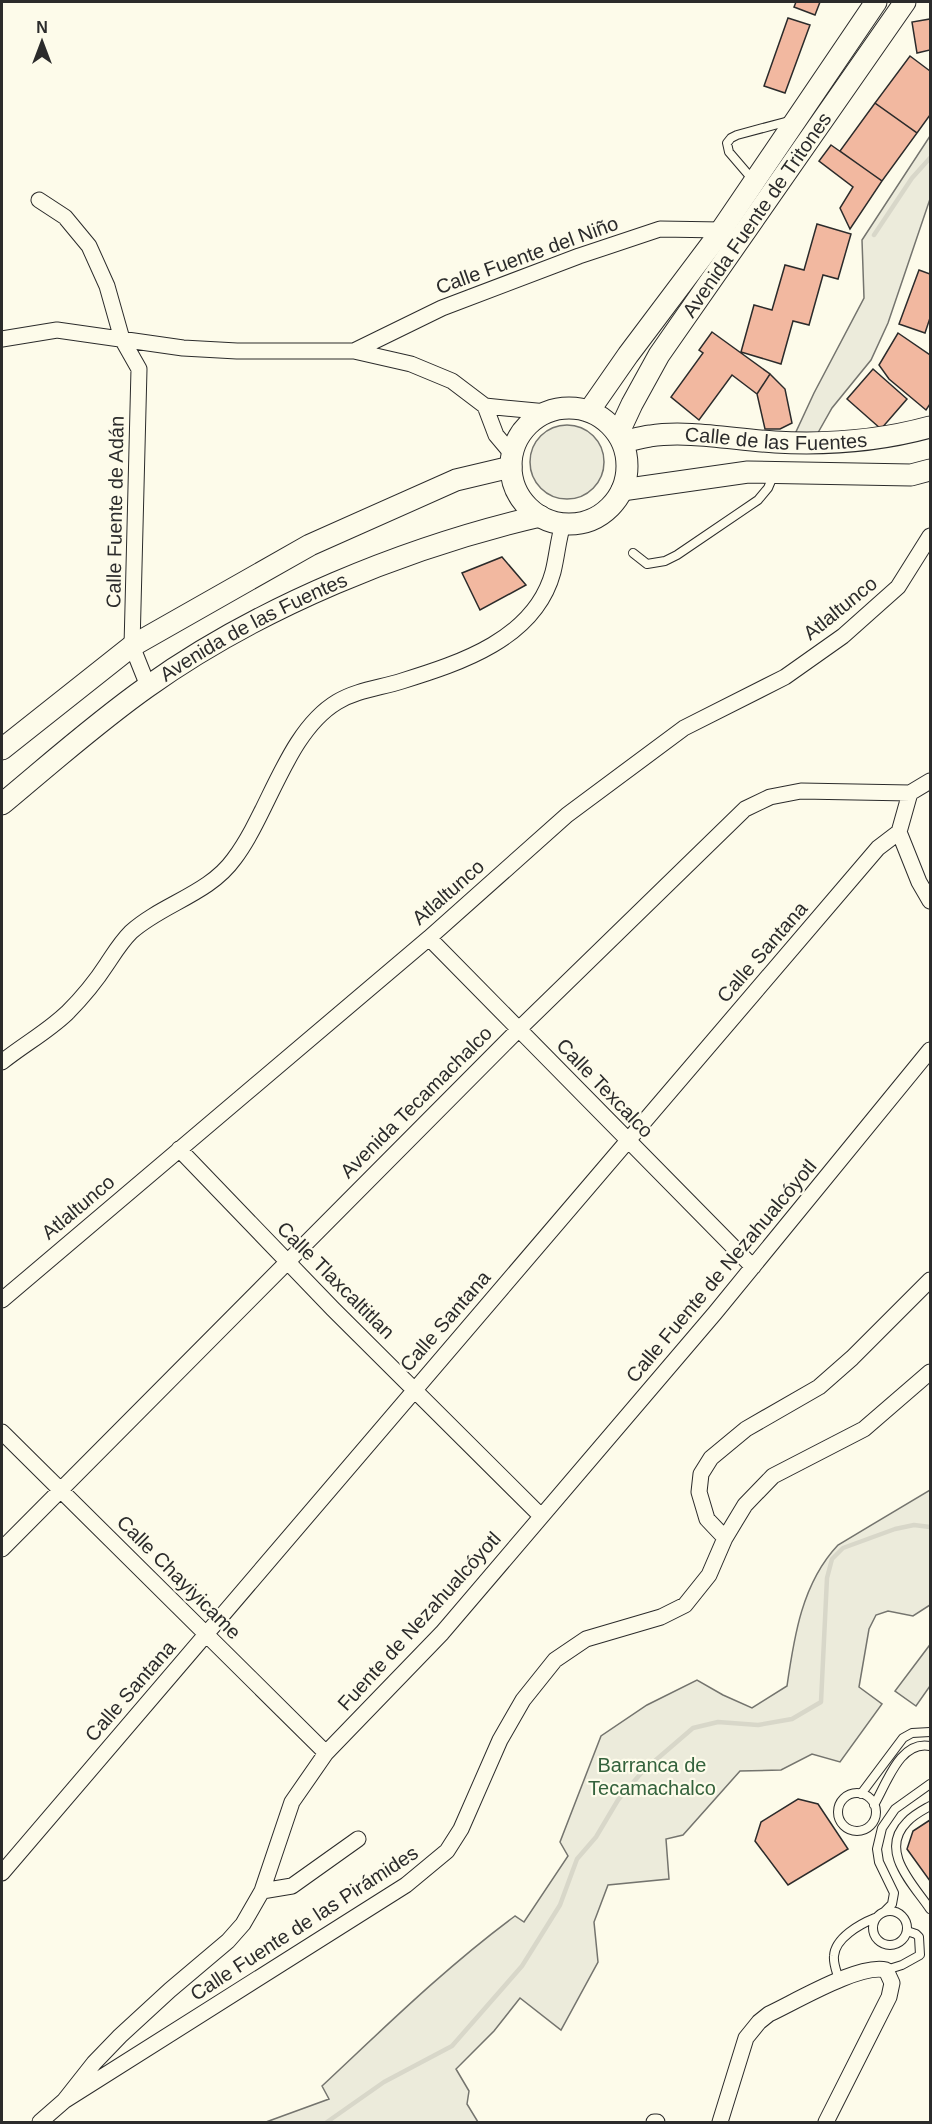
<svg xmlns="http://www.w3.org/2000/svg" width="932" height="2124" font-family="Helvetica,sans-serif">
<rect width="100%" height="100%" fill="#fdfbea"/>
<path fill="#ecebdb" stroke="#74746e" stroke-width="1.5" d="M930,136V199L888,323L871,360L832,408L815,438L795,434L814,393L864,298L862,240Z
M530 462a37 37 0 1 1 74 0a37 37 0 1 1-74 0Z
M930,1490V1605L913,1616L888,1611L876,1615L869,1629L859,1687L882,1704L840,1762L812,1754L781,1770L740,1771L683,1835L666,1839L669,1879L608,1885L594,1922L598,1962L561,2030L520,1998L494,2031L456,2069L469,2091L467,2104L478,2122H266L329,2099L322,2086C384,2028 446,1967 515,1916L524,1922L568,1856L560,1842L601,1736L647,1705L697,1680L723,1695L752,1708L787,1686C794,1637 802,1583 838,1545Z
M929,1646L930,1647V1686L916,1706L895,1691Z"/>
<g fill="none" stroke-linecap="round" stroke-linejoin="round">
<path stroke="#d8d7c9" stroke-width="4.5" d="M874,235L912,178L930,158
M327,2122L384,2082L452,2046L522,1966L560,1905L577,1859L596,1837L618,1800L643,1771L693,1728L718,1722L758,1725L792,1719L821,1702L827,1578L832,1559L843,1548L895,1529L914,1525L930,1527"/>
</g>
<path fill="#f2b8a0" stroke="#2b2b2b" stroke-width="1.5" d="M796,2H820L815,15L794,7Z
M788,18L810,25L785,93L764,86Z
M930,19V50L917,53L912,22Z
M910,56L930,71V115L917,133L875,103Z
M875,103L917,133L882,181L840,151Z
M831,145L882,181L850,229L840,208L853,187L819,161Z
M817,224L851,234L838,279L823,275L809,325L793,321L781,364L741,352L754,305L772,310L785,265L804,270Z
M919,270L930,274V318L925,333L899,324Z
M712,332L770,374L757,394L732,375L699,420L671,397L703,353L699,350Z
M898,333L930,355V404L926,410L889,379L879,365Z
M873,369L907,399L881,429L847,399Z
M770,374L785,389L792,423L780,429H765L757,394Z
M502,557L526,585L480,610L462,573Z
M798,1799L818,1804L848,1849L788,1885L755,1841L761,1822Z
M930,1820V1881L907,1849L913,1831Z"/>
<g fill="none" stroke-linecap="round" stroke-linejoin="round">
<defs>
<path id="lane" d="M753,180L729,152L727,143L731,138L737,135L789,121
M633,553L647,564L665,561L677,555L758,500L768,488L774,474
M838 1812a19 19 0 1 1 38 0a19 19 0 1 1-38 0Z
M861,1794L903,1738L912,1733L930,1732
M874,1805C887,1783 900,1740 930,1746
M930,1806C923,1810 913,1815 907,1822C878,1851 914,1885 930,1909
M873 1928a17 17 0 1 1 34 0a17 17 0 1 1-34 0Z
M885,1911L892,1904L894,1893L879,1862L877,1849L882,1828L895,1809L930,1784
M886,1970L902,1965L920,1955L919,1937L916,1934L907,1931
M839,1980C837,1972 833,1964 834,1956C835,1938 860,1924 875,1918"/>
<path id="street" d="M39,200L65,217L89,246L107,286L122,339L139,369L132,646L148,686
M2,339L57,330L183,348L237,351H354L411,364L452,381L485,406L547,412
M354,351L442,308L579,256L660,229L722,230
M485,406L496,435L512,454
M910,793L930,781
M899,832L919,882L930,901
M429,938L753,1267
M2,1062C23,1045 47,1032 67,1013C81,999 96,981 107,964C115,952 121,942 131,932C162,904 209,894 234,859C269,813 287,732 337,702C357,690 380,688 402,681C460,663 535,639 553,572C557,556 558,540 563,524
M179,1149L333,1309L541,1516
M2,1300L429,938L567,815L684,728L785,677L843,636L898,587L930,536
M2,1432L326,1753
M725,1538L707,1519L699,1492L701,1474L711,1458L746,1429L819,1387L852,1358L930,1280
M2,1549L519,1029L745,809L770,797L801,791L910,793
M2,1873L878,848L899,832L910,793
M262,1891L292,1886L358,1839
M64,2101L94,2063L120,2036L170,1990L228,1941L243,1924L262,1891L292,1802L326,1753L442,1633L715,1313L930,1050
M40,2122L64,2101L406,1885L447,1851L461,1829L500,1740L523,1700L555,1660L586,1639L661,1617L685,1605L709,1575L725,1538L745,1505L773,1476L864,1429L930,1372
M654,2122H657
M720,2122L746,2038L759,2022L769,2014C795,2002 860,1963 886,1970L892,1983L889,1997L826,2122"/>
<g id="secondary">
<circle cx="569" cy="466" r="58"/>
<path d="M589,411L628,355L716,238L876,2"/>
<path id="s1" d="M618,434L632,404L659,355L905,2"/>
<path id="s2" d="M623,442C632,440 641,437 650,436C688,430 736,440 775,442C828,445 879,441 930,427"/>
<path d="M622,490L748,472L911,475L930,470"/>
<path d="M2,749L132,646L310,545L456,480L511,467"/>
<path id="s3" d="M2,804C49,765 96,723 147,687C259,607 406,547 540,516"/>
</g>
</defs>
<use href="#lane" stroke="#2b2b2b" stroke-width="10"/>
<use href="#street" stroke="#2b2b2b" stroke-width="17"/>
<use href="#secondary" stroke="#2b2b2b" stroke-width="23"/>
<use href="#lane" stroke="#fdfbea" stroke-width="8"/>
<use href="#street" stroke="#fdfbea" stroke-width="15"/>
<use href="#secondary" stroke="#fdfbea" stroke-width="21"/>
</g>
<g text-anchor="middle" dominant-baseline="central" stroke-width="4.5" stroke-linejoin="round" paint-order="stroke">
<g font-size="20" fill="#2b2b2b" stroke="#fdfbea">
<text stroke="none"><textPath href="#s1" startOffset="260">Avenida Fuente de Tritones</textPath></text>
<text transform="translate(527 255) rotate(-20)">Calle Fuente del Niño</text>
<text stroke="none"><textPath href="#s2" startOffset="154">Calle de las Fuentes</textPath></text>
<text transform="translate(115 512) rotate(-89)">Calle Fuente de Adán</text>
<text transform="translate(840 608) rotate(-39)">Atlaltunco</text>
<text stroke="none"><textPath href="#s3" startOffset="309">Avenida de las Fuentes</textPath></text>
<text transform="translate(448 892) rotate(-41)">Atlaltunco</text>
<text transform="translate(762 952) rotate(-49)">Calle Santana</text>
<text transform="translate(605 1088) rotate(46)">Calle Texcalco</text>
<text transform="translate(416 1102) rotate(-45)">Avenida Tecamachalco</text>
<text transform="translate(78 1207) rotate(-40)">Atlaltunco</text>
<text transform="translate(721 1271) rotate(-50)">Calle Fuente de Nezahualcóyotl</text>
<text transform="translate(336 1280) rotate(45)">Calle Tlaxcaltitlan</text>
<text transform="translate(445 1321) rotate(-49)">Calle Santana</text>
<text transform="translate(179 1577) rotate(45)">Calle Chayiyicame</text>
<text transform="translate(419 1621) rotate(-48)">Fuente de Nezahualcóyotl</text>
<text transform="translate(130 1691) rotate(-49)">Calle Santana</text>
<text transform="translate(304 1923) rotate(-33)">Calle Fuente de las Pirámides</text>
</g>
<g font-size="20" fill="#34623c" stroke="#fdfbea">
<text x="652" y="1765">Barranca de<tspan x="652" dy="23">Tecamachalco</tspan></text>
</g>
</g>
<rect width="932" height="2124" fill="none" stroke="#2b2b2b" stroke-width="6"/>
<g transform="translate(42 42)" stroke="#fdfbea" stroke-width="4.5" paint-order="stroke">
<path d="M0-4.5L10 22L0 15L-10 22Z" fill="#2b2b2b"/>
<text y="-9" font-size="16" font-weight="bold" text-anchor="middle" fill="#2b2b2b">N</text>
</g>
</svg>
